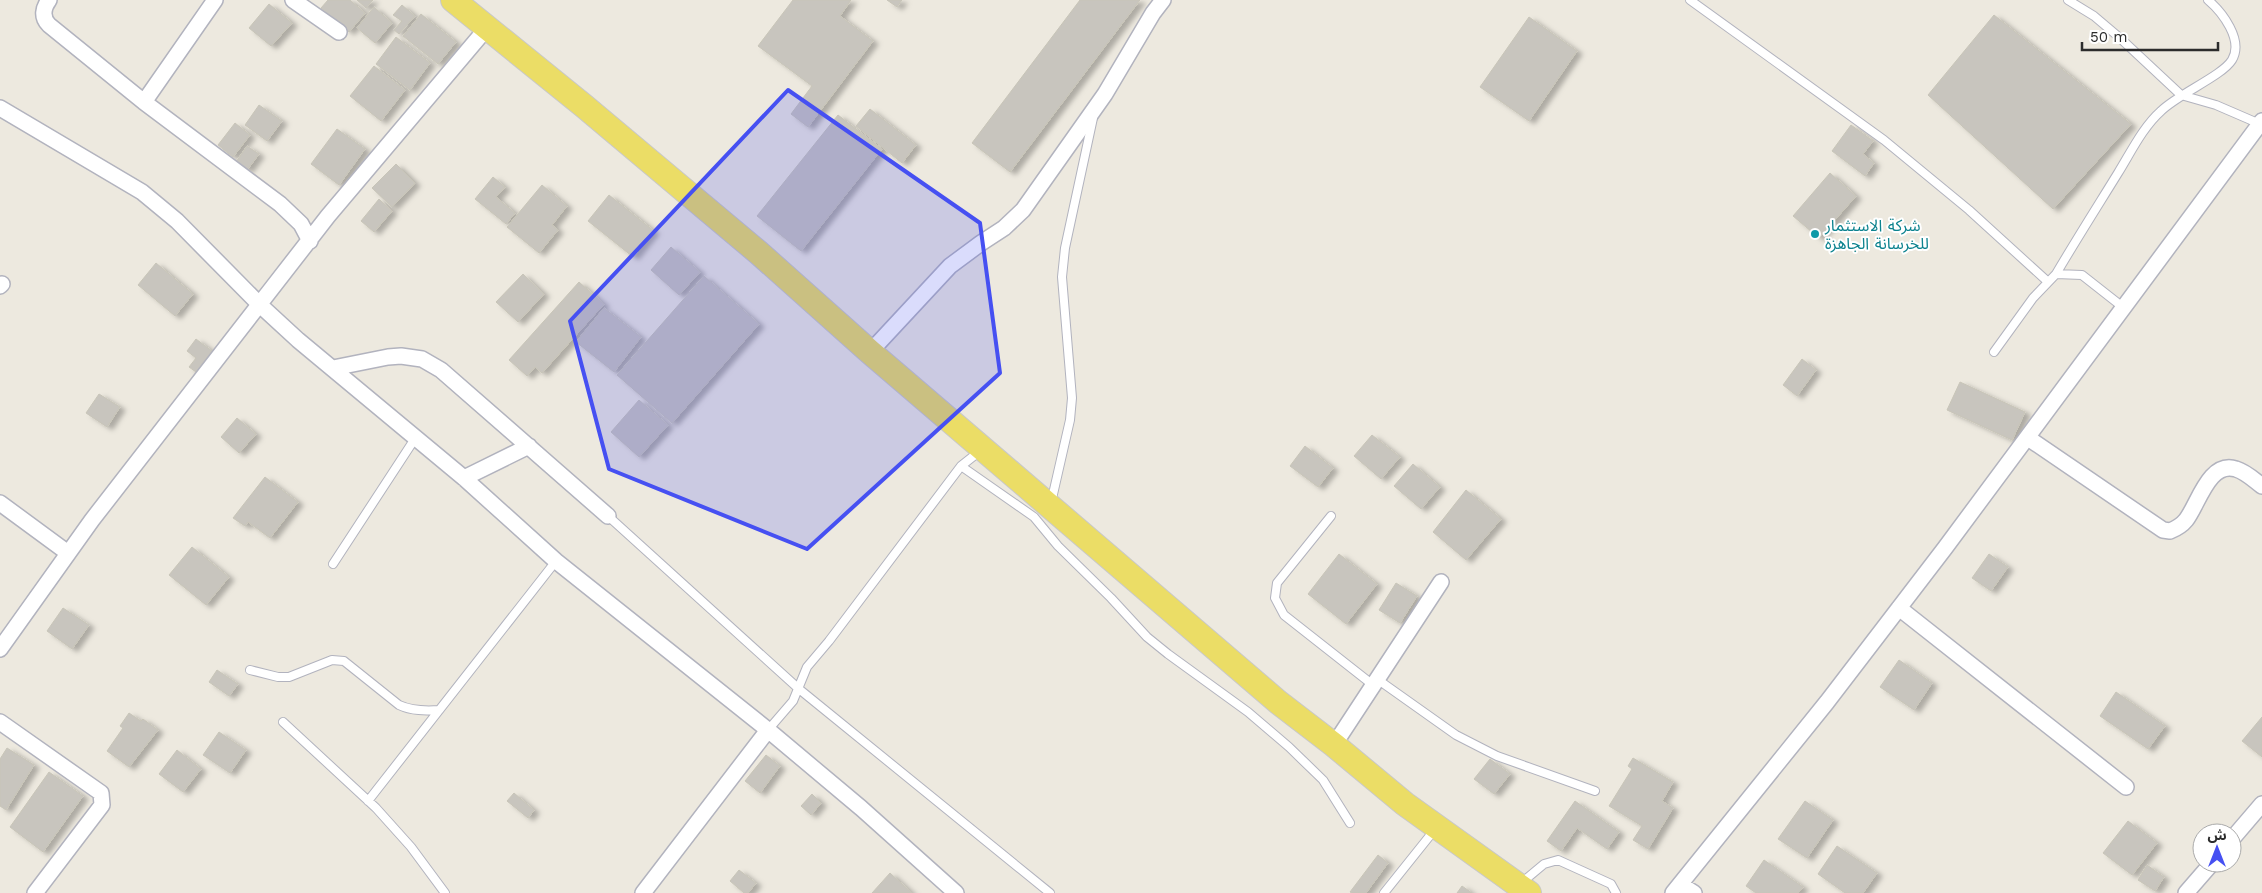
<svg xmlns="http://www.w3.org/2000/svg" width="2262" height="893" font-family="'Work Sans','Noto Sans Arabic',sans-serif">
<defs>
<filter id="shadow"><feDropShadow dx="5.5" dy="3" stdDeviation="2.5" flood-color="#0004"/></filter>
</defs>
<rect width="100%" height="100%" fill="#ede9df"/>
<path fill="#c8c5be" stroke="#c8c5b8" filter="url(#shadow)" d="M328,0H350L365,13L349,32L321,8Z
M357,0H373L366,8Z
M793,0H851L840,16L873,41L808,127L791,114L812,86L758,46Z
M887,0H902L897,7Z
M1080,0H1140L1010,172L972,143Z
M269,4L292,23L271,46L249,28Z
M402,5L415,16L399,34L394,30L402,21L393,15Z
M374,7L392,23L375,43L357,28Z
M421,14L456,42L438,64L403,36Z
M1994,15L2131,124L2053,209L1928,95Z
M1529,17L1577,51L1529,121L1480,87Z
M396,37L430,63L410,90L376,64Z
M374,66L405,90L381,121L350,96Z
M259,105L282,121L267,141L245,125Z
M870,109L916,145L902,163L856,126Z
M838,115L882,149L801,251L757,216Z
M235,123L250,135L233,157L218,145Z
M1851,125L1873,141L1863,154L1874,163L1865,176L1832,151Z
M337,129L365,149L339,185L311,164Z
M247,146L259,154L247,170L236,162Z
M396,164L415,183L392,207L372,188Z
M1830,173L1856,196L1819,238L1793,216Z
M493,177L505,187L496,197L515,213L506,224L475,199Z
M542,185L567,206L552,225L558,230L539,253L507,227Z
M609,195L654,231L633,257L588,221Z
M379,199L392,211L374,232L361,221Z
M671,247L700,272L679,295L651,270Z
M156,263L193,294L175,316L138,285Z
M523,274L544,294L518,322L496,302Z
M704,276L759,324L672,423L617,375Z
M579,282L604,304L542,373L535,367L527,376L509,360Z
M604,308L641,337L614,372L576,342Z
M196,339L212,351L196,372L189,367L196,358L187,351Z
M1802,359L1816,370L1797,396L1783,385Z
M1960,382L2025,412L2012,440L1947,410Z
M99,394L120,407L107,427L86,413Z
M639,400L668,425L639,457L611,432Z
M237,418L256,434L239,453L221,437Z
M1372,435L1400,457L1381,479L1354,456Z
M1305,446L1333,468L1318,487L1290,466Z
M1413,464L1440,487L1421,509L1394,486Z
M265,477L298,502L270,538L248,522L245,526L233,518Z
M1466,490L1501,519L1466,560L1433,532Z
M192,547L229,577L206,605L169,575Z
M1339,554L1377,584L1346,624L1308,594Z
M1989,554L2008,567L1991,591L1972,578Z
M1396,583L1417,596L1400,623L1379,610Z
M63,608L89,625L72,649L47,631Z
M1899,660L1932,683L1914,710L1880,687Z
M217,670L238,684L229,696L209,682Z
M2116,692L2165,726L2148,749L2100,716Z
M129,713L141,721L143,719L158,730L129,767L107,751L123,728L120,726Z
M2262,717V757L2242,741Z
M219,732L246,750L230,773L203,755Z
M7,748L34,765L6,810L0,806V759Z
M177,750L201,769L183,792L159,774Z
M766,755L780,766L760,793L745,781Z
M1633,758L1673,782L1662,801L1673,808L1648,849L1633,840L1642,826L1609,806L1632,769L1628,766Z
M1490,759L1510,774L1494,794L1474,779Z
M49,772L83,796L43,852L10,827Z
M514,793L534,810L528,818L507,801Z
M812,794L821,803L811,815L801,806Z
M1575,801L1619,832L1607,849L1577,828L1561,851L1547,841Z
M1805,801L1833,820L1807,858L1778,839Z
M2128,821L2157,843L2132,875L2103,853Z
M1837,846L1877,873L1863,893H1845L1818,874Z
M1378,855L1388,863L1366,893H1352L1350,892Z
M1764,860L1803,887L1798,893H1756L1746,886Z
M2147,865L2164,877L2155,891L2138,880Z
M739,870L756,883L748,893H744L730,881Z
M890,873L912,893H872Z
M1462,886L1472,893H1457Z"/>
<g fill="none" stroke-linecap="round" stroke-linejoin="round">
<defs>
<path id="service" d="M1690,0L1884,140L1969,210L2047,281
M2068,0L2094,16L2120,38L2181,95L2216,105L2260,124
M2056,274C2076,240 2097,207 2118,173C2131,152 2143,127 2161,111C2178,94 2222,76 2232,60C2244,40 2222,12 2208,0
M1994,352L2033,298L2056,274L2082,275L2124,308
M961,466L1034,517L1058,546L1111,598L1147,637L1168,654L1248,712L1289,747L1323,780L1350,823
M1051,503L1070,420L1072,398L1062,277L1065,248L1093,118
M608,516L799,689L1050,893
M1331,516L1277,583L1275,598L1284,615L1373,685
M333,564L416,437
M250,670L278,677H289L332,660L344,661L399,705C412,711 425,711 439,710
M1377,679L1456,735L1497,756L1595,791
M283,722L376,808L411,847L445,893
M768,730L793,701L807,667L829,641L961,466L980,451
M368,801L556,561
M1520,884L1544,864L1558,860L1611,884L1616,893
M1384,893L1436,828"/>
<path id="minor" d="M49,0C43,8 41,17 49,25L144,102L280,204L301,224L310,241
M293,0L339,32
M144,102L215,0
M0,108L142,192L177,221L260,305L298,340L464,478L556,561L768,730L861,808L956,893
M0,286L2,284
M870,352L950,266L981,243L1004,228L1023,210L1105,94L1153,13L1163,0
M333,368L388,357L401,356L422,359L441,370L608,516
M2028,438L2163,530L2170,531C2175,529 2182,525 2186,520C2198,505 2209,460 2236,469C2246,472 2254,480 2262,486
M464,478L529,446
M0,503L68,553
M1899,608L2126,787
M0,649L92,520L328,216L486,29
M0,722L101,793L102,805L35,893
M1334,745L1441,582
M2232,839L2262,804
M1680,884L1694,893
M643,893L768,730
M1673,893L1827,702L1945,548L2262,121
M2186,893L2212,863"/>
<path id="primary" d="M453,0L584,106L759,253L870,352L1278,702L1334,745L1405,804L1529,893"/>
</defs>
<use href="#service" stroke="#b2b3be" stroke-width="10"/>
<use href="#minor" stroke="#b2b3be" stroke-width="18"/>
<use href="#primary" stroke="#c8c8c8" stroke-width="26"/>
<use href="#service" stroke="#fff" stroke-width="8"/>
<use href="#minor" stroke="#fff" stroke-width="15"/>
<use href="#primary" stroke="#ebdd66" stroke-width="24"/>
</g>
<path fill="#4650f2" fill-opacity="0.2" stroke="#4650f2" stroke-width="4" stroke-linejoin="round" d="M788,90L980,223L1000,373L807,549L609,469L570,321Z"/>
<circle fill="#0f9aa8" stroke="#fff" stroke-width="2" cx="1815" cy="234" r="5"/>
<g text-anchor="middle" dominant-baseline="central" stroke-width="4" stroke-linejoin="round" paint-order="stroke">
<g font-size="16" fill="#0d838f" stroke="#fff" text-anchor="start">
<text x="1825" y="225">شركة الاستثمار<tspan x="1825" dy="18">للخرسانة الجاهزة</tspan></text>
</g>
</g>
<g transform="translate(2217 848)"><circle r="24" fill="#ffffff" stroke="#ababab"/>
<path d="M0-4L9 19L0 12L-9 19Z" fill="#4650f2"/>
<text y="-8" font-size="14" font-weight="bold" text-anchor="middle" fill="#2c2c2c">ش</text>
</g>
<path d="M2082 42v8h136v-8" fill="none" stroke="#2c2c2c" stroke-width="2.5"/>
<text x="2090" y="42" font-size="15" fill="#2c2c2c" stroke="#ffffff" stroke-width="4" paint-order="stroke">50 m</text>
</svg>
